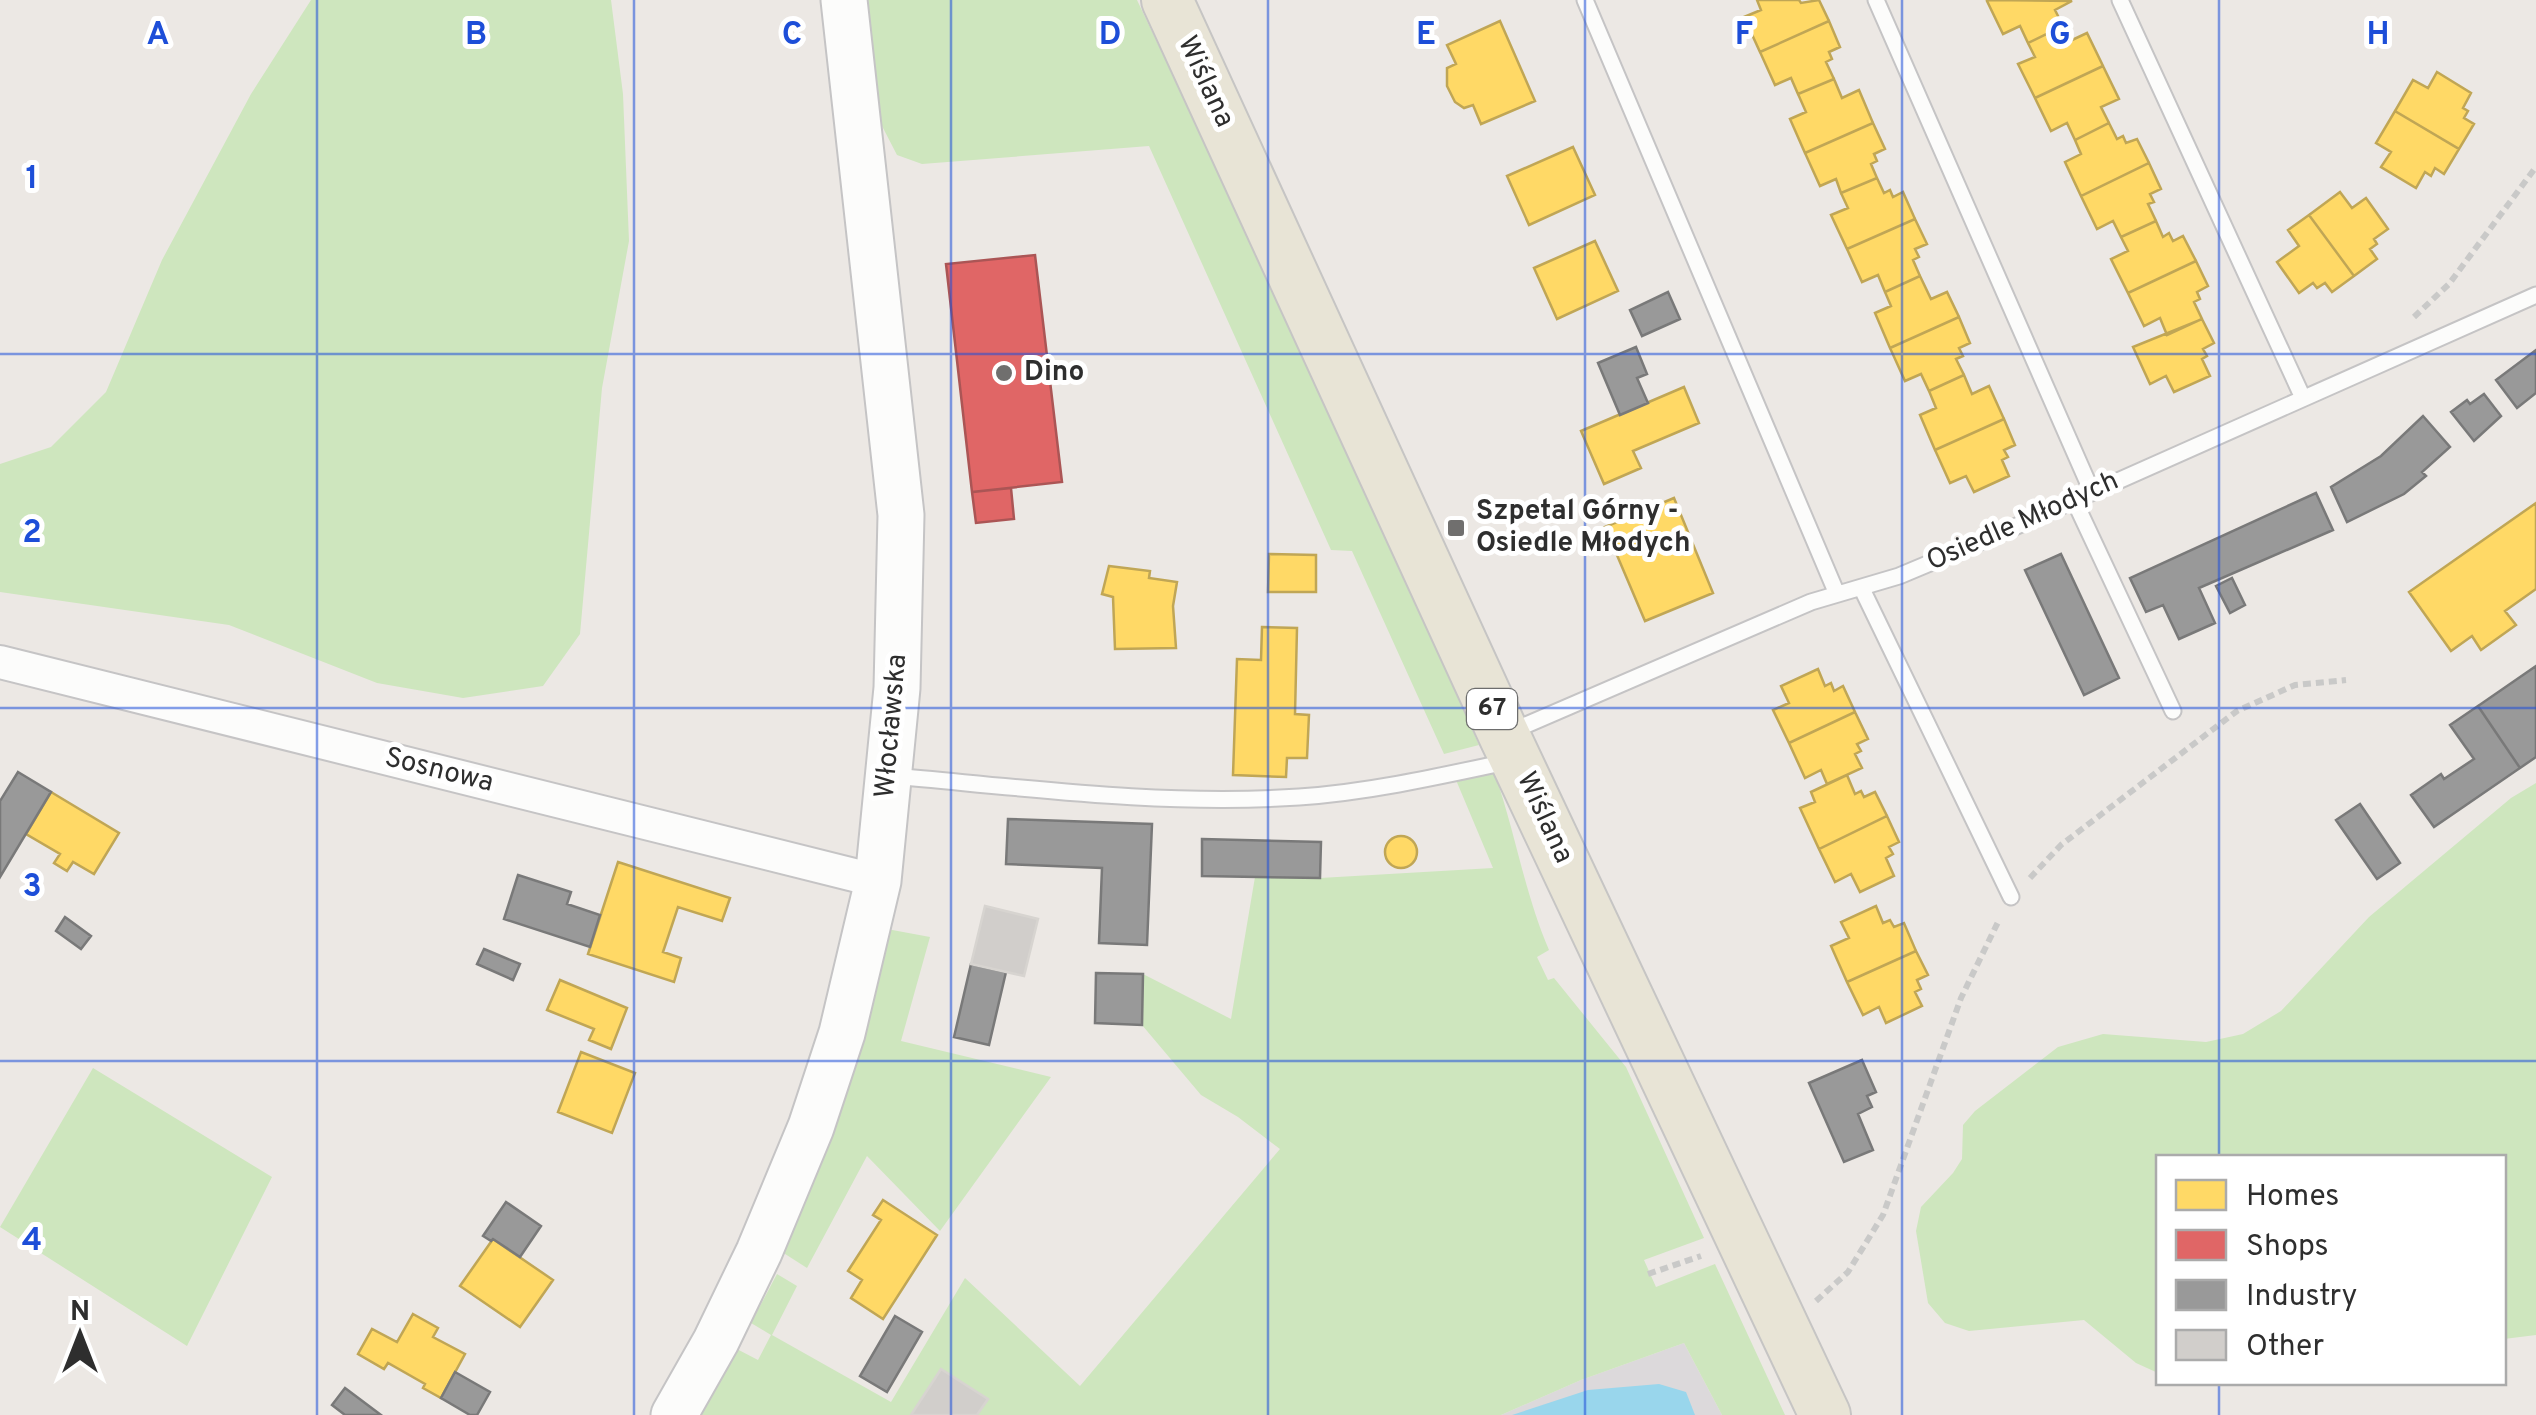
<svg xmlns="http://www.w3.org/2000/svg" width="2536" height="1415" font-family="Overpass,sans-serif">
<rect width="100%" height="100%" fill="#ece8e4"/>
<path fill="#dcd9db" d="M1684,1343L1722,1415H1501L1581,1380Z"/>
<path fill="#cee6be" d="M311,0H611L623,94L629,241L602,388L580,634L543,686L463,698L377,683L229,625L0,592V464L51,447L106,392L162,260L251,94Z
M867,0H1137L1343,433L1479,745L1444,754L1352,551L1331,550L1149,146L922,164L897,155L882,126Z
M1494,772C1515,830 1524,892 1549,950L1537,957L1548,980L1554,978L1626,1067L1704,1238L1644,1260L1656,1287L1715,1264L1785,1415H1722L1684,1343L1581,1380L1501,1415H695L733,1347L758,1360L771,1335L751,1323L777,1274L797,1286L772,1335L891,1402L965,1278L1080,1386L1280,1149L1238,1117L1201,1095L1142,1025L1143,974L1231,1019L1255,877L1320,878L1493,868L1456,780Z
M2536,783V1335L2504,1339V1158H2158V1373L2136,1363L2084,1320L1969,1331L1945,1323L1928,1303L1916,1231L1921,1207L1953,1173L1962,1159L1963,1125L1975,1111L2058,1047L2103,1034L2206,1042L2243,1034L2281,1011L2369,917L2511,798Z
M887,929L930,937L901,1041L1051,1077L940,1231L867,1156L807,1268L782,1252Z
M93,1068L272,1177L187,1346L0,1227Z"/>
<path fill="#99d6ec" d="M1659,1384L1686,1392L1695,1415H1512L1588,1390Z"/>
<path fill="#ffd966" stroke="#c0a655" stroke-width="2.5" d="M1757,0H1799L1801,3L1819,0L1829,21L1760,52L1744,17L1761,10Z
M1987,1L1989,0L2072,1L2055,10L2063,26L2028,43L2020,26L2003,34Z
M1500,21L1535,101L1481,124L1473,105L1464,108L1455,102L1447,86V68L1456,64L1447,45Z
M1829,21L1840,47L1829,52L1832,59L1826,62L1834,79L1798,94L1791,78L1775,85L1760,52Z
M2063,26L2070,41L2087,33L2103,66L2035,98L2018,64L2035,57L2028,43Z
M2103,66L2119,99L2101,107L2109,123L2075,140L2067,123L2051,131L2035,98Z
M2437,72L2471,93L2463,108L2468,111L2464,118L2474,124L2459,149L2395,111L2413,80L2428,88Z
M1834,79L1842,98L1859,90L1873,123L1805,153L1790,119L1806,112L1798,94Z
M2395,111L2459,149L2444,174L2435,168L2431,176L2425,172L2416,188L2381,167L2391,152L2376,143Z
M1873,123L1885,149L1874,154L1877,161L1871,164L1877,178L1841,193L1836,179L1820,186L1805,153Z
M2109,123L2117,139L2123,136L2126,143L2137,139L2149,163L2081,196L2065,162L2081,154L2075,140Z
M1573,147L1595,195L1529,225L1507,176Z
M2149,163L2161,189L2150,194L2154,202L2148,204L2156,221L2121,237L2113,221L2097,229L2081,196Z
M1877,178L1884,193L1890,190L1893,197L1903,192L1915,219L1847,249L1831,215L1848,208L1841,193Z
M2340,192L2352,208L2366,198L2388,229L2374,239L2377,244L2370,249L2377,259L2354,276L2309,215Z
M2309,215L2354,276L2332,292L2325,283L2317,288L2313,283L2299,293L2277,262L2299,246L2288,230Z
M1915,219L1927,244L1915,249L1919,257L1913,260L1920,276L1885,292L1878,275L1862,282L1847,249Z
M2156,221L2163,237L2169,233L2173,241L2183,236L2196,261L2128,293L2111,259L2128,251L2121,237Z
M1595,241L1618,291L1557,319L1534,268Z
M2196,261L2208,286L2197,292L2200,299L2194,302L2202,319L2167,335L2160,318L2144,326L2128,293Z
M1920,276L1931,299L1947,292L1959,317L1890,348L1875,313L1891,306L1885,292Z
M1959,317L1970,343L1959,348L1963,356L1956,359L1964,375L1929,391L1921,374L1905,381L1890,348Z
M2202,319L2214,343L2203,349L2207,356L2202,359L2210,376L2174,392L2166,376L2150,384L2133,347Z
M1964,375L1972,394L1989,386L2004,419L1935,450L1920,415L1936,408L1929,391Z
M1684,387L1699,423L1633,451L1641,468L1604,484L1581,431Z
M2004,419L2015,445L2004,450L2008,457L2002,460L2009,476L1974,492L1966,476L1950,483L1935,450Z
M1674,498L1713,593L1645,621L1605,527Z
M2536,503V589L2505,611L2516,625L2481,650L2472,636L2451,651L2409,592Z
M1269,554L1316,555V592H1268Z
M1109,566L1150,571L1149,578L1177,582L1173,606L1176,648L1115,649L1113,597L1102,594Z
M1262,627L1297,628L1295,714L1309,715L1307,758H1287L1286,777L1233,775L1237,659L1261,660Z
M1818,669L1825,686L1831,683L1834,691L1843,686L1855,712L1789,743L1773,710L1789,703L1781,686Z
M1855,712L1868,739L1857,744L1861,751L1855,754L1862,768L1827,784L1821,770L1805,778L1789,743Z
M1847,775L1855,794L1861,791L1864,797L1875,792L1887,816L1819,849L1800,808L1815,802L1811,792Z
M51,792L119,833L94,874L73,862L67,871L54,863L60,854L26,834Z
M1887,816L1899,842L1889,847L1893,854L1886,858L1894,876L1860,892L1851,874L1835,882L1819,849Z
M1385 852a16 16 0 1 1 32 0a16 16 0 1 1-32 0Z
M618,862L730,898L722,921L678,907L663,952L681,958L674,982L588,954Z
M1876,906L1883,923L1890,920L1894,927L1904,923L1916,951L1847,982L1831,946L1849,938L1841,922Z
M1916,951L1928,975L1917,980L1921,989L1915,992L1922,1006L1886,1023L1879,1007L1863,1015L1847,982Z
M560,980L627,1008L611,1049L589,1040L594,1029L547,1010Z
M581,1052L635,1073L612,1133L558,1112Z
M883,1200L937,1235L883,1319L851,1298L862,1280L848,1271L881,1220L873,1215Z
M493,1239L553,1280L520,1327L460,1286Z
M413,1314L438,1328L433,1337L465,1354L441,1398L423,1388L425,1384L388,1363L384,1369L358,1354L372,1329L397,1342Z"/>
<path fill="#e06666" stroke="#ab5555" stroke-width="2.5" d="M1035,255L1062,482L972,492L946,264Z
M1011,488L1014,519L976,523L972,492Z"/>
<path fill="#999" stroke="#797979" stroke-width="2.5" d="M1668,292L1680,319L1642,336L1630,310Z
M1636,347L1647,374L1637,378L1648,403L1620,415L1598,363Z
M2536,350V393L2517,408L2496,380Z
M2484,394L2501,416L2474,441L2451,412L2467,400L2470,404Z
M2423,416L2450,447L2422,472L2426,476L2404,494L2347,522L2331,487L2381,456Z
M2316,493L2333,530L2199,588L2215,623L2179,639L2163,605L2146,612L2130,578Z
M2061,554L2119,678L2084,695L2025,570Z
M2232,578L2245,605L2230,613L2216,586Z
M2536,666V757L2520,768L2478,706Z
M2478,706L2520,768L2434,827L2411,795L2441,774L2444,779L2474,759L2450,725Z
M18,772L51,792L0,877V801Z
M2360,804L2400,863L2377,879L2336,820Z
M1008,819L1152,824L1147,945L1099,943L1102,868L1006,864Z
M1202,839L1321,842L1320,878L1202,876Z
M518,875L571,892L567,904L600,915L590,947L504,919Z
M65,917L91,936L81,949L56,931Z
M484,949L520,964L513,980L477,964Z
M971,964L1006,972L989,1045L954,1037Z
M1096,973L1143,974L1142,1025L1095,1023Z
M1862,1060L1876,1092L1867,1096L1872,1107L1858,1114L1873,1150L1844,1162L1809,1083Z
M506,1202L541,1226L520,1257L493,1239L491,1241L483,1236Z
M895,1316L922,1332L887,1392L860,1376Z
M455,1372L490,1392L477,1415H470L441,1398Z
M345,1388L381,1415H345L332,1405Z"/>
<path fill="#d1cecb" stroke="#d7d4d0" stroke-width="2.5" d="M985,906L1038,919L1024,976L971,964Z
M941,1369L988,1399L977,1415H911Z"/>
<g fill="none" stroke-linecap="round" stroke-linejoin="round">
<defs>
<path id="lane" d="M1585,0L1837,594
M1876,0L2092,492
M2120,0L2303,398
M2074,500L2173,711
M1862,589L2011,897
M1512,731L1811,602L1899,576L1992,537L2536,295
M893,776C1027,788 1164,806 1299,797C1370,792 1441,776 1511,761"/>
<path id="street" d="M0,662L878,881"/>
<path id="secondary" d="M674,1415L716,1341L759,1252L811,1127L842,1033L878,881L897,688L901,515L844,0"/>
<path id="primary" d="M1167,0L1504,735L1825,1415"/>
</defs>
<use href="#lane" stroke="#c5c4c5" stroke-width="19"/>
<use href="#street" stroke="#c5c4c5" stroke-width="36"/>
<use href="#secondary" stroke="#c5c4c5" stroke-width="49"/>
<use href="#primary" stroke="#c6c5c4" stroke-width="54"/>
<path stroke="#c9c9c8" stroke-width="6" stroke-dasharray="8 5" stroke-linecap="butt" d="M2414,317L2449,284L2536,167
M2030,878L2061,845L2237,711L2295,685L2346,680
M1648,1274L1701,1256
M1816,1301L1848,1272L1883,1215L1961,998L1999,920"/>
<use href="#lane" stroke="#fcfcfb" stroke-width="15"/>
<use href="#street" stroke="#fcfcfb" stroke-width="32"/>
<use href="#secondary" stroke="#fcfcfb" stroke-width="45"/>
<use href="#primary" stroke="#e8e4d6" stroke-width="50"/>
</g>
<path fill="none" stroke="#1d4ed8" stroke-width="2.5" stroke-opacity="0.55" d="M317,0V1415M634,0V1415M951,0V1415M1268,0V1415M1585,0V1415M1902,0V1415M2219,0V1158M0,354H2536M0,708H2536M0,1061H2536M2219,1382V1415"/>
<g fill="#706f6e" stroke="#fff" stroke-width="4">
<circle cx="1004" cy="373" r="10"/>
<rect x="1446" y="518" width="20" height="20" rx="5"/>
</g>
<g text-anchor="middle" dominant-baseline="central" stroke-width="10" stroke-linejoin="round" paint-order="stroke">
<rect fill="#fff" stroke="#6d6d6d" stroke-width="2.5" x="1467" y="689" width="50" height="40" rx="8"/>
<g font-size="25" font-weight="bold" fill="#2e2e2e">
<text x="1492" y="709">67</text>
</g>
<g font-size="28" fill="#2e2e2e" stroke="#fff">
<text transform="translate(1205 82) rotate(65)">Wiślana</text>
<text transform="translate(2023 522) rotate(-24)">Osiedle Młodych</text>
<text transform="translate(892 726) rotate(-85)">Włocławska</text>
<text transform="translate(439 771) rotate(14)">Sosnowa</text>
<text transform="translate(1544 818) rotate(65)">Wiślana</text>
</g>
<g font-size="28" font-weight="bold" fill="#2e2e2e" stroke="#fff" text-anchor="start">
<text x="1024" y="373">Dino</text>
<text x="1476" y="512">Szpetal Górny -<tspan x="1476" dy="32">Osiedle Młodych</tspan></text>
</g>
</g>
<g font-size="32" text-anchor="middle" font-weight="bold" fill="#1d4ed8" stroke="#fff" stroke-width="10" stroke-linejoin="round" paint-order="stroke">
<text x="158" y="44">A</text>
<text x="476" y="44">B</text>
<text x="792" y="44">C</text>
<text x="1110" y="44">D</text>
<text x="1426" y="44">E</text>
<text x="1744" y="44">F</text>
<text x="2060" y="44">G</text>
<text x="2378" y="44">H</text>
<text x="32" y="188">1</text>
<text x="32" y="542">2</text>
<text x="32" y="896">3</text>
<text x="32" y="1250">4</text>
</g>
<rect x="2156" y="1155" width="350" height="230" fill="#ffffff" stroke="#ababab" stroke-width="2.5"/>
<rect x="2176" y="1180" width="50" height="30" fill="#ffd966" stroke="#ababab" stroke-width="2.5"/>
<text x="2246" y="1205" font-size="30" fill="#2e2e2e">Homes</text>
<rect x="2176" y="1230" width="50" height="30" fill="#e06666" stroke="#ababab" stroke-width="2.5"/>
<text x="2246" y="1255" font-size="30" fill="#2e2e2e">Shops</text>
<rect x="2176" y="1280" width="50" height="30" fill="#999999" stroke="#ababab" stroke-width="2.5"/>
<text x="2246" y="1305" font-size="30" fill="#2e2e2e">Industry</text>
<rect x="2176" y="1330" width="50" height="30" fill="#d1cecb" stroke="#ababab" stroke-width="2.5"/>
<text x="2246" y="1355" font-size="30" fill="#2e2e2e">Other</text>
<g transform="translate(80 1335)" stroke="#ffffff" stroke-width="8" paint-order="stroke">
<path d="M0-8L18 38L0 25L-18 38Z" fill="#2e2e2e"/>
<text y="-15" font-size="28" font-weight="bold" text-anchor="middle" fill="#2e2e2e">N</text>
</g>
</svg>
